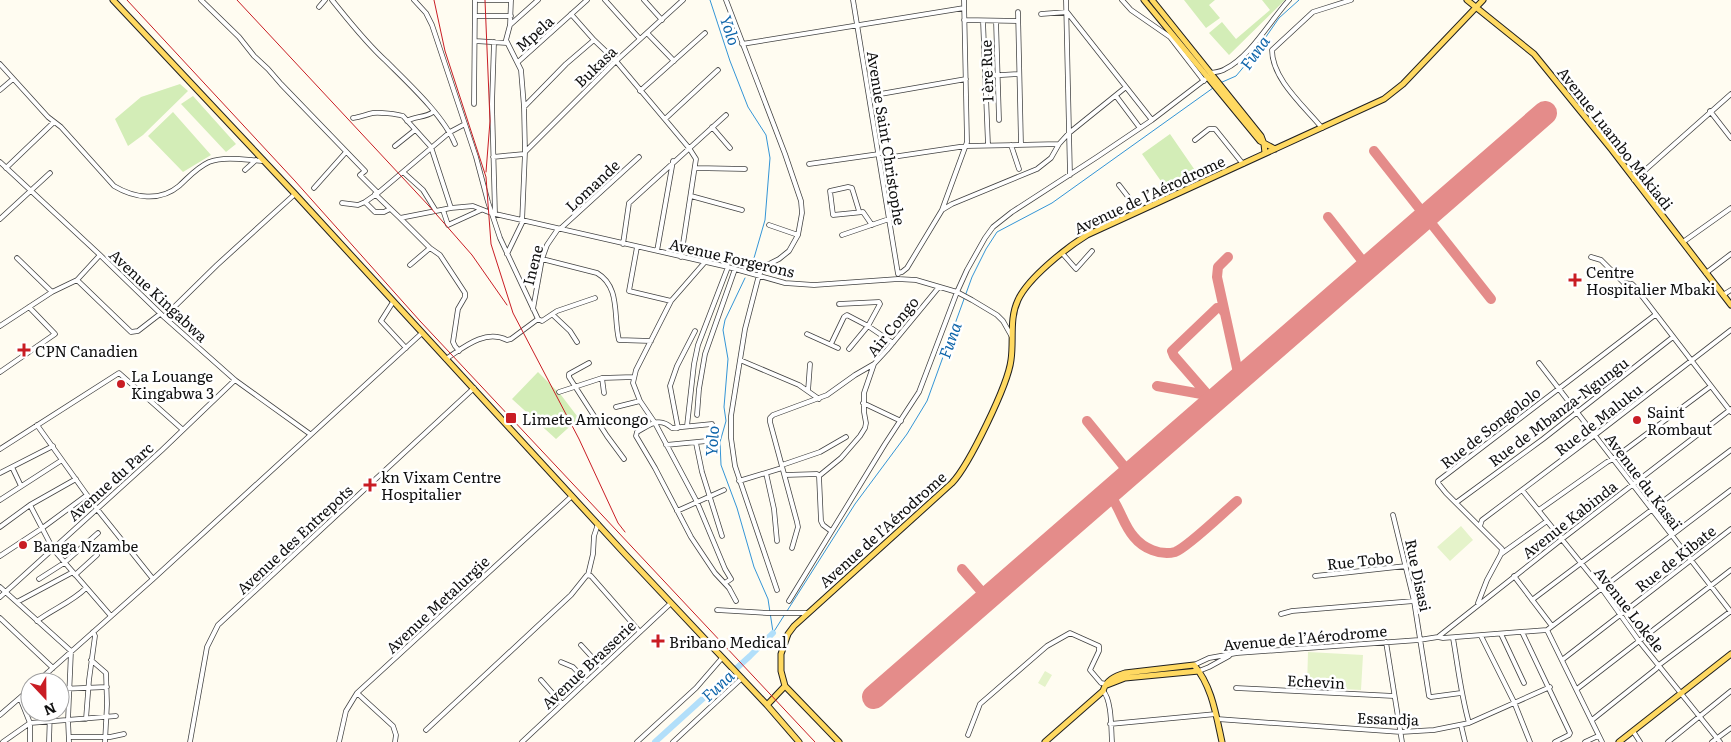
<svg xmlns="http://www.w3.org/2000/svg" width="1731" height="742" font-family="Literata,serif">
<rect width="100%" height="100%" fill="#fffcf1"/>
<path fill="#d3edb7" d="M1184,0H1215L1209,5L1220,18L1206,28Z
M1262,0H1285L1229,55L1209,33L1222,22L1236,39L1270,10Z
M180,84L188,91L143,135L128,146L115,119L141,97Z
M193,96L236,144L226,152L181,104Z
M173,112L211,155L183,172L148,136Z
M1170,134L1201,179L1182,186L1170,194L1142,154Z
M538,372L561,395L577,416V420L556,439L512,399Z"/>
<path fill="#e5f3ca" d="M1461,526L1473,540L1450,561L1437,547Z
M1308,652L1363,655L1361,690L1307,687Z
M1045,671L1052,675L1045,687L1038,683Z"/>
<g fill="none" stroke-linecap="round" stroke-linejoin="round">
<path stroke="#3495d6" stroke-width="1" d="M710,0L730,61L748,107L766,135L770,158L765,220L752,265
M1220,83L1236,76L1252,57L1279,18L1299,0
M745,278L725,320L723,330L728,359L724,407L726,421L720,442L721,465L737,508L754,567L768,599L773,632
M787,611L855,504L907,434L927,401L972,277L986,249L997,232L1052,203L1213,88
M773,633L785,614"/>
<path stroke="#b2dffa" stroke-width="6" d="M655,742L750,656L773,633"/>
<path stroke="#e48c8a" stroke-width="10" d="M1374,151L1491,299
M1328,217L1368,268
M1228,257L1218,267L1217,277L1237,368L1243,377
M1157,386L1207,395
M1214,402L1174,356L1172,351L1217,308H1222L1224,312
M1087,421L1131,475
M1109,494C1120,507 1123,525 1134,537C1143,548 1160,556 1175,552C1187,548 1225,511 1237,501
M962,569L988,599"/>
<path stroke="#e48c8a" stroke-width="24" d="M874,697L1545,113"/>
<defs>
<path id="minor" d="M201,0L239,37L254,56L268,69L281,84L365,171L360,175L378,193
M332,0C349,21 366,43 386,61C408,83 444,116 455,144
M414,0L426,13L432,25L476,157L488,202L500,238L538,319L542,321L557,311L595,298
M478,0H509
M605,0L640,39
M644,0L662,20
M726,0L785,154L801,201L802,213L798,235L789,251L779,259L763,267L759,275L745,329L731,416V438L735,466L777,590
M853,0L898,274
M1066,0L1070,175
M1122,0L1131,10L1170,37L1204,81
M319,7L325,0
M1018,12L1021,145
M571,14L594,40L616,61L689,148L696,159L681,257
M1041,14L1067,12L1152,120
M475,16H511
M964,20L1018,21
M983,21L988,145
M996,21L999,120
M510,25L538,0
M647,33L674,61
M475,41L507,43
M494,42L492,104L495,214
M742,44L964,8
M518,62L587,0
M0,64L48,117L61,127L114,186C134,198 160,202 179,186C189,177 196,168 209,162C225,156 246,160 263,161
M1210,73C1215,72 1221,72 1225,69C1250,57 1270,21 1289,0
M985,76L1019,74
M0,90L13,79
M640,91L705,33
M869,96L966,79
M1116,96L1140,128
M474,104L475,0
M524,107L566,64L594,40
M1710,111L1731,138
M353,118C361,117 367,114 373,113C379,112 397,114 403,116L431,147L451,208L473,206L491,213L728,267L785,283L814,285L898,279L916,280L957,292L972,300L997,315L1003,321L1012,337
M665,119L718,70
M407,121C415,116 425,118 433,112
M712,127L730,148
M1322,128C1304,106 1272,79 1272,50L1313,12L1351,0
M1195,140L1209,129H1215L1243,164
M1011,145L1019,169
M395,146L415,130
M525,152L616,61L683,0
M493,157L524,154
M879,159L966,146L1059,144L1069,133L1126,87
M0,162L100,255L164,317L235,380L310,434
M809,164L879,154
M6,168L54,122
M696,168L745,169
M245,170L256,160
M403,172L423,190L436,211
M1634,180L1731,94
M1119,185L1139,211
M314,188L346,152
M375,194L400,218L451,208
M691,196L742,210
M365,202L375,212H384L390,209
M342,203L358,205L365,202L378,193L450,132L465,124
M443,210L448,225L481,210
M942,210L952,204L1037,169L1051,158L1059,144
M859,211L852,188L848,187L830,191L833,215L863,212L872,225
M400,218L430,248L410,265
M0,219L50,173
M769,225L798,235
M560,229L639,157
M842,235L889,219
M1683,242L1731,208
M623,244L629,203L726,115
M637,247L629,291L671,301
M430,248L440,255L465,293V297L458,309L453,342L455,346L459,351
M657,251L673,161
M1062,253L1076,269L1092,251
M507,254L522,223L525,152L524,107L521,70L506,40L510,25L511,0
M1591,257L1601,260L1624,283L1632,284L1635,287L1731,412
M17,258L52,292
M542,259L597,273C621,287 613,317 619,340L651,341
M705,262L671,301L636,370L633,383L640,401L655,423L697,502L725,569L731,579L725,583
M898,273L902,272L907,268L942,210L967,142L964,0
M1706,273L1731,254
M77,280L131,332L138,331L160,314
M1723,295L1731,290
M393,302L381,321L406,348
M839,304L879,302L880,304L868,326L849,349
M533,309L542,259L547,245L558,229
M553,315L570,331L577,342
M164,317L217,265L295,194
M0,326L52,292L77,280L100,255
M807,334L838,348
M831,344L844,317L847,315L868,326L893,343
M446,359C464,347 485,329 507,340L511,339L538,319
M740,360L799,385L819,399
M589,363L569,374V377L607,436L624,459
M1539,363L1731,612
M0,372L55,334L29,307
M602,378L604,393
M808,391L810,364
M559,392L602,378L634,377
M863,403L901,421
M616,407L640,401
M697,415L699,389L705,354L735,269
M712,424L672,428C659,416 650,425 637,432L636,436L655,468L691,537L715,573L729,588L736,601
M37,425L97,509L153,579
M687,426L694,364L698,345L728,267
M678,428L670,386L677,366L695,331
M696,443L702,472L722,536
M666,445L707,441
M0,449L119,373L182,429
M782,465L820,452L846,437
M12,467L21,486
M0,473L53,446
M766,473L774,509L777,541
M785,475L817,474L819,476L821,521L823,525L831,531
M819,476L841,458L860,436L865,428L866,423L864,412V393L874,364L887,350L939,287
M739,481L782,468
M1522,490L1602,589L1639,641L1720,742
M0,500L62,460
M1457,502L1543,439L1673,337
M30,505L53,549L111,616
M1539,510L1607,462L1613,459L1711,386
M677,511L724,490
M1393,515L1414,601L1429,696L1431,697L1461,693
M1480,526L1482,520L1595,435L1731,330
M0,527L30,505L76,479
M792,548L798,527L797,522L770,422V418L773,415L827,395L855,375L874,364
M1501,554L1547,521
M0,556L41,529L87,495
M75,575L97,555
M588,575L593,554L594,536L598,524
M1315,576L1406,566
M1514,576L1552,626
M39,579L64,563L98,533
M0,587L71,651L68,720L69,742
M0,597L162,450L235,380
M1532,600L1731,450
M789,601L885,444L919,392L957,292L967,270L985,238L993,227L1012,212L1097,157L1152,120L1207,78
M17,602L73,572
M1478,603L1487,580L1501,554L1502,549L1446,493L1438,483V481L1655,315
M717,610L767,613H808
M1281,614L1292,611L1414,601
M0,618L53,668
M37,621C53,609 72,602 86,588
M1547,630L1602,742
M1522,632L1570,733L1569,735L1555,742
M1501,634L1524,683
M1481,636L1514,702L1530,742
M1438,637L1443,638L1547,630L1731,490
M1453,638C1458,667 1461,695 1469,723
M1386,642L1402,742
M581,645L601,667
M91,660L106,673L107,704L105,742
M1562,660L1731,529
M561,662L573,667L586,681
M1194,665L1209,658L1237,653L1419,640L1438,637L1562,539L1731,409
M1199,671L1209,667L1229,656
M47,673L52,682
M541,680L562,704
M37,682L153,579L422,333
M1236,688L1394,696
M60,689L107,687
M1577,689L1731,570
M1103,691C1112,700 1111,729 1112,742
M357,693L393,726L396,735L395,742
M20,698L30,723V742
M0,715L30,689
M86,719L89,680L95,636L93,632
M1217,719L1401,732L1434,730L1469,723L1550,687
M1592,720L1656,669L1659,665L1731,611
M1110,724L1216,714
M1461,725L1465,742
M426,730L571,595L587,575L591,576L640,632
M1633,731L1640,742
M968,735L980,704L1047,646L1070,633L1099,646V651L1090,670L1101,683L1106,684
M69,737H110L124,734
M3,742L30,723L116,716
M49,742L50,712
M190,742L207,647L218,625L474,388
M339,742L346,711L357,693L572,496
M522,742L671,603
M637,742L696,688L722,658
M673,742L742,678
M1585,742L1598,736
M1668,742L1731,691
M1712,742L1731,728"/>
<path id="major" d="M113,0L295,194L625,554L767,705L799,742
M1144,0L1260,141L1275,149
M1152,0L1261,136L1264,144L1265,153
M1467,0L1534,54L1612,150L1731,305
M1107,685L1125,678L1199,671
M767,705L785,686
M839,742L785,686L781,671V654L788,634L794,626L952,483C969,465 1008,385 1011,360C1014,340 1009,319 1018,300C1028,278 1066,248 1087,235L1384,99L1403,84L1483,0
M1045,742L1103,691C1106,680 1115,676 1125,673L1194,665C1212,686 1216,715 1222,742
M1619,742L1731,654"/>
</defs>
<use href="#minor" stroke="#424242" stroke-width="5.5"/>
<use href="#major" stroke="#202020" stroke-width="7"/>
<use href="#minor" stroke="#fff" stroke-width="4"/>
<use href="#major" stroke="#ffd961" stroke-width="5"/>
<path stroke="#c91d24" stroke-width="1" d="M127,0L295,181L420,321L815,742
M237,0L429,206L472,255L507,305
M434,0L445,51L486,177L491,244L513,313L579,439L618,523L625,532
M485,0L490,121L486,172"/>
</g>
<g fill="#c91d24" stroke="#fff" stroke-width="2">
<path d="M1572.5 272.5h5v5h5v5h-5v5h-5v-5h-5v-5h5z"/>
<path d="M21.5 342.5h5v5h5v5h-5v5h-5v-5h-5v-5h5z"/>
<circle cx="121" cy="384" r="5"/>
<rect x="505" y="412" width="12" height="12" rx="2.5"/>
<circle cx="1637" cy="420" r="5"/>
<path d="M367.5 477.5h5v5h5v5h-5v5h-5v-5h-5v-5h5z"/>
<circle cx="23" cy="545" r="5"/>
<path d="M655.5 633.5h5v5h5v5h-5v5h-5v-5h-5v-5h5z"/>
</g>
<g text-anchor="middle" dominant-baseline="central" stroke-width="5" stroke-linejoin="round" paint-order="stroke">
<g font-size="15" fill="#0f0f0f" stroke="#fff">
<text transform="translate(534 33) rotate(-42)">Mpela</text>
<text transform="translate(595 66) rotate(-44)">Bukasa</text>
<text transform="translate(986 71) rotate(-92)">1 ère Rue</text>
<text transform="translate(887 138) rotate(81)">Avenue Saint Christophe</text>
<text transform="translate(1616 138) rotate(52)">Avenue Luambo Makiadi</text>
<text transform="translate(592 185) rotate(-43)">Lomande</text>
<text transform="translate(1149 194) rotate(-25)">Avenue de l’Aérodrome</text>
<text transform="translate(732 257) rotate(13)">Avenue Forgerons</text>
<text transform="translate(532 265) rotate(-76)">Inene</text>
<text transform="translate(159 295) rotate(43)">Avenue Kingabwa</text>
<text transform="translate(892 326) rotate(-51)">Air Congo</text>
<text transform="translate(1558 411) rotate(-37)">Rue de Mbanza-Ngungu</text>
<text transform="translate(1598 419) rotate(-38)">Rue de Maluku</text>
<text transform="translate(1490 427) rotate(-38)">Rue de Songololo</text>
<text transform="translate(110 481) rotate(-42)">Avenue du Parc</text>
<text transform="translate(1644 481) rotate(53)">Avenue du Kasaï</text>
<text transform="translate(1569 519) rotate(-38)">Avenue Kabinda</text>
<text transform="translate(882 529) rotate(-42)">Avenue de l’Aérodrome</text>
<text transform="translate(294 539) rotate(-43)">Avenue des Entrepots</text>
<text transform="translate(1675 558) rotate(-38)">Rue de Kibate</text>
<text transform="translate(1360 560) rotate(-6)">Rue Tobo</text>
<text transform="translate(1419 575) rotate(78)">Rue Disasi</text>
<text transform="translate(437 604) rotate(-43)">Avenue Metalurgie</text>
<text transform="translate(1630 609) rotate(52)">Avenue Lokele</text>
<text transform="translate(1305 637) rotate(-5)">Avenue de l’Aérodrome</text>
<text transform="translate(588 664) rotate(-43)">Avenue Brasserie</text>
<text transform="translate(1316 681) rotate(3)">Echevin</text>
<text transform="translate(1388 718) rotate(2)">Essandja</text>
</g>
<g font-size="15" fill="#0f0f0f" stroke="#fff" text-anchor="start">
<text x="1586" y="271">Centre<tspan x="1586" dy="17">Hospitalier Mbaki</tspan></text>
<text x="35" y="350">CPN Canadien</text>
<text x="131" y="375">La Louange<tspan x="131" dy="17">Kingabwa 3</tspan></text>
<text x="1647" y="411">Saint<tspan x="1647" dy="17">Rombaut</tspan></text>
<text x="522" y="418">Limete Amicongo</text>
<text x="381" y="476">kn Vixam Centre<tspan x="381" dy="17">Hospitalier</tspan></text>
<text x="33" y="545">Banga Nzambe</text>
<text x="669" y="641">Bribano Medical</text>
</g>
<g font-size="16" font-style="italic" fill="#0f65aa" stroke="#fff">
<text transform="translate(731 30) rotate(72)">Yolo</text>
<text transform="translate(1254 52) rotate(-54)">Funa</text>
<text transform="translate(949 340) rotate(-70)">Funa</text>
<text transform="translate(711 441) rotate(-86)">Yolo</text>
<text transform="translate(717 685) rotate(-43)">Funa</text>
</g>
</g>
<g transform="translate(45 697) rotate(158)"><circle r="24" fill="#ffffff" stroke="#9f9f9f"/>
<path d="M0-4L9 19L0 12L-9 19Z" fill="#c91d24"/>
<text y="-8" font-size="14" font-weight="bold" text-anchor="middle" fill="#0f0f0f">N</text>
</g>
</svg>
